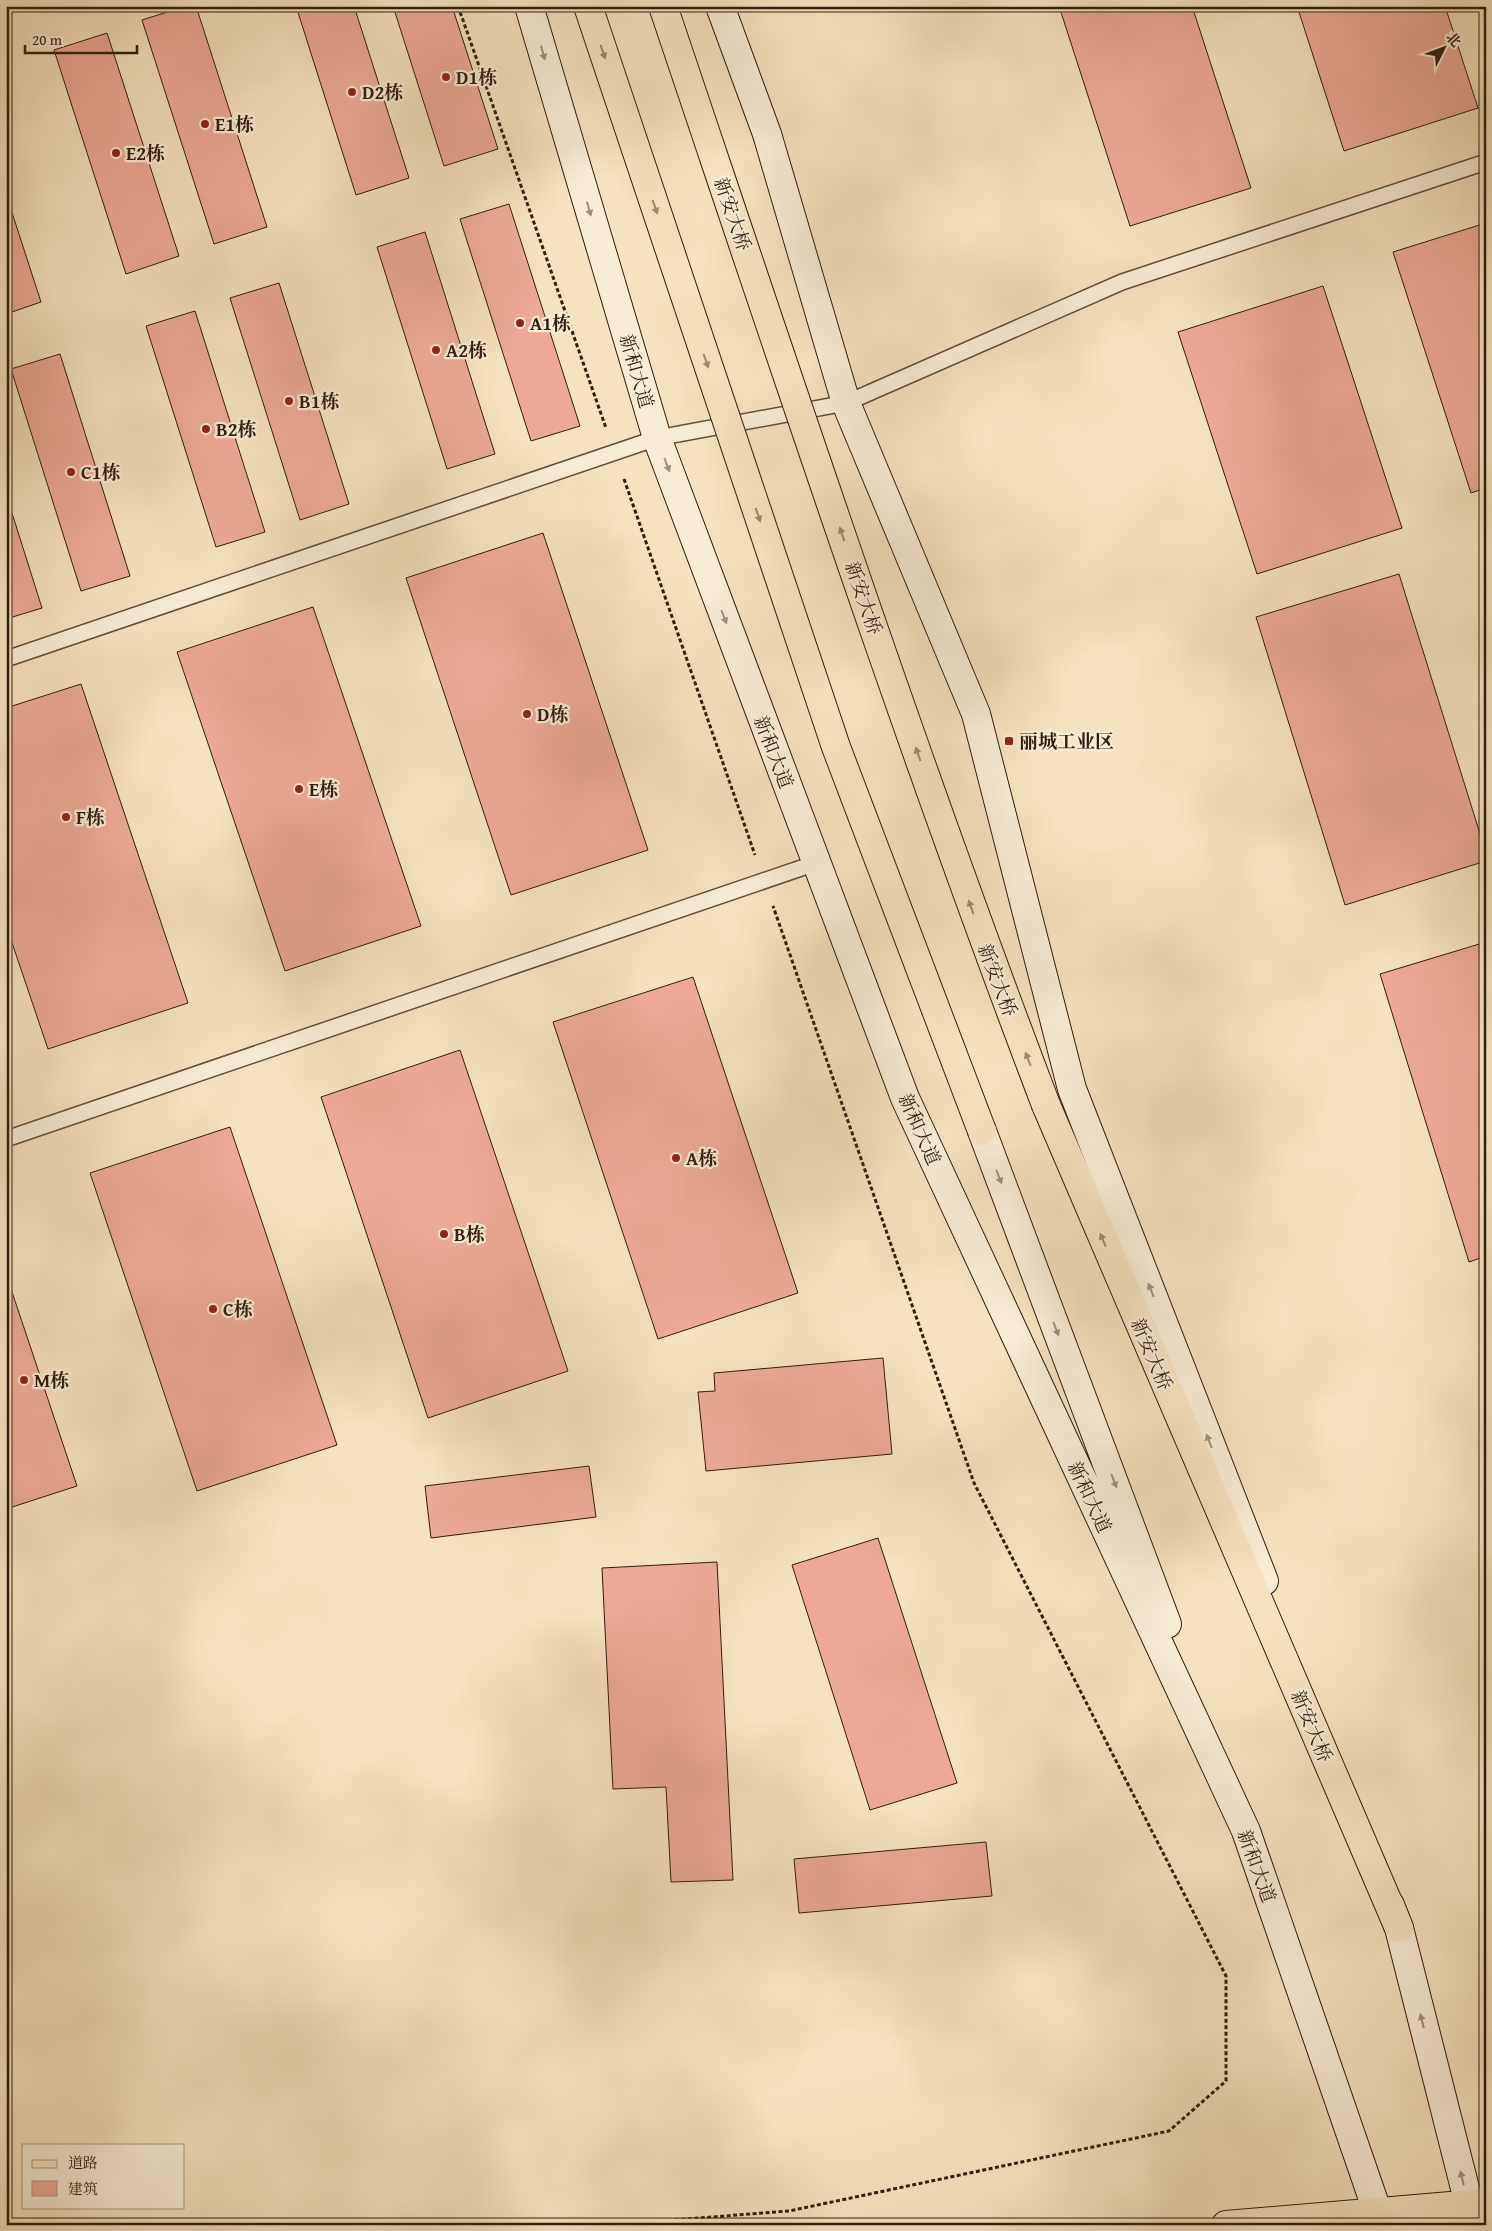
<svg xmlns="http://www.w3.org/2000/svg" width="1492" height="2231" font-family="'Gentium Book Plus','Noto Serif SC',serif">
<rect width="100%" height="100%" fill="#f6e2be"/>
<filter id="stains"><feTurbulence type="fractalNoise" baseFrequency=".004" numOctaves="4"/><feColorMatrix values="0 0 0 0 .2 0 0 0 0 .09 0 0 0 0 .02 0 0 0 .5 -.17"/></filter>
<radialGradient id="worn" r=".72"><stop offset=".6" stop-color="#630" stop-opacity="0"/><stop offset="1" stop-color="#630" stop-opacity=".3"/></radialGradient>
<path fill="#ecaa96" stroke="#321c0e" d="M186,6H196L267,227L214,244L142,20Z
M296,6H354L409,178L356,195Z
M393,6H452L498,149L444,166Z
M1059,6H1192L1251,188L1130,226Z
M1297,6H1445L1478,108L1344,151Z
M107,33L179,256L126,274L54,50Z
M6,194L41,302L6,314Z
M509,204L580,426L531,441L460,219Z
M1486,223V488L1471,493L1393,252Z
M425,232L495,454L447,469L377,247Z
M279,283L349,504L300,520L230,298Z
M1323,286L1402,528L1257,574L1178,332Z
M195,311L265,532L216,547L146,326Z
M60,354L130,576L81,591L11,369Z
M6,494L42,608L6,619Z
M543,533L648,850L511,895L406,578Z
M1399,574L1486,853V861L1345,905L1256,617Z
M313,607L421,926L285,971L177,652Z
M81,684L188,1003L48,1049L6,925V708Z
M1486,942V1256L1469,1262L1380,974Z
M693,977L798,1293L658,1339L553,1022Z
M460,1050L568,1371L428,1418L321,1097Z
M230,1127L337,1445L197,1491L90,1173Z
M6,1274L77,1486L6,1509Z
M883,1358L892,1454L706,1471L698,1392L715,1391L714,1373Z
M589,1466L596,1517L431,1538L425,1486Z
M878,1538L957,1783L870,1810L792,1565Z
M717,1562L733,1880L671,1882L666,1787L613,1789L602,1568Z
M986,1842L992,1896L799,1913L794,1859Z"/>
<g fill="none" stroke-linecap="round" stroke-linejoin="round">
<defs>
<path id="lane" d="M6,659L657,438L846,403L1122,282L1486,162
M6,1139L816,863"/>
<path id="secondary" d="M529,6L657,438L905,1098L1246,1831L1382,2225
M720,6L767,134L846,403L976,714L1072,1089L1264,1581
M982,1131L1167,1624
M1390,1905L1399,1928L1469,2204L1476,2225"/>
<path id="primary" d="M1046,1105L1399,1928
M1226,2225L1486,2203"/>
</defs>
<use href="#lane" stroke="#634e3a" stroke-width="18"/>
<use href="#secondary" stroke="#321c0e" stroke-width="30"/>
<use href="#primary" stroke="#321c0e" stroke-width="30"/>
<path stroke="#321c0e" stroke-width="3" stroke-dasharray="4 2.5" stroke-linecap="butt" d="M458,6L606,428
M624,479L755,855
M610,2225L789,2211L1169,2131L1226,2081V1976L974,1483L773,906"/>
<use href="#lane" stroke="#f9ecd5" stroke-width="15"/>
<use href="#secondary" stroke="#f9ecd5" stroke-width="28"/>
<use href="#primary" stroke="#f6e2be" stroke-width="28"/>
<defs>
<path id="primary-bridge" d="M588,6L836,747L982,1131
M663,6C787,374 908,743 1046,1105"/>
</defs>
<use href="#primary-bridge" stroke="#321c0e" stroke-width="30" stroke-linecap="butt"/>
<use href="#primary-bridge" stroke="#f6e2be" stroke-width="28"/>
</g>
<defs><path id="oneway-solid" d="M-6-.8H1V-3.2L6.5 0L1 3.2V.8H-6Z" transform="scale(1.25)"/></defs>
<g fill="#9e896f">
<use href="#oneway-solid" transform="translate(603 52) rotate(71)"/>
<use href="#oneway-solid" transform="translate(655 207) rotate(71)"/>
<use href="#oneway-solid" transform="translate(706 361) rotate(71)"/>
<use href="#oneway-solid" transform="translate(758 515) rotate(71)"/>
<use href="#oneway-solid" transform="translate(842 534) rotate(-109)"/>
<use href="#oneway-solid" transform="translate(918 754) rotate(-109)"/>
<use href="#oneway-solid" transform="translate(971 907) rotate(-109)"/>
<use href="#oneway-solid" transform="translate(1028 1059) rotate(-111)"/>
<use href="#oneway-solid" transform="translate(1103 1240) rotate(-113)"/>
</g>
<g fill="#9f8e7b">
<use href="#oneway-solid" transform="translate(543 53) rotate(74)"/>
<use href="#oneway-solid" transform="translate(589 209) rotate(74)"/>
<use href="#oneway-solid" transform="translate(667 465) rotate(69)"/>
<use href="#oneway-solid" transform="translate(724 617) rotate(69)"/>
<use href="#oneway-solid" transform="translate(999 1177) rotate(69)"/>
<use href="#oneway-solid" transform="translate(1151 1290) rotate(-111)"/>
<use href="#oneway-solid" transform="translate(1056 1329) rotate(69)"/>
<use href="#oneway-solid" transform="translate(1209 1441) rotate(-111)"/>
<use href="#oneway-solid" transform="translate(1114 1481) rotate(69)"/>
<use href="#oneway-solid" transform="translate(1422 2021) rotate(-104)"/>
<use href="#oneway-solid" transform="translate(1462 2178) rotate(-104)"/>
</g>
<g fill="#8f2418" stroke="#f9ecd5" stroke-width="2">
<circle cx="446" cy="77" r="5"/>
<circle cx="352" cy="92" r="5"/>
<circle cx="205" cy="124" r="5"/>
<circle cx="116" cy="153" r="5"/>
<circle cx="520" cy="323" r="5"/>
<circle cx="436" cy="350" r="5"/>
<circle cx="289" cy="401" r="5"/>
<circle cx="206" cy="429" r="5"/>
<circle cx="71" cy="472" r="5"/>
<circle cx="527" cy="714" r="5"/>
<rect x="1004" y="736" width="10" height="10" rx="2.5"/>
<circle cx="299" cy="789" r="5"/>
<circle cx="66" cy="817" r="5"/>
<circle cx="676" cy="1158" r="5"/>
<circle cx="444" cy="1234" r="5"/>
<circle cx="213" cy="1309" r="5"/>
<circle cx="24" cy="1380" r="5"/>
</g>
<g text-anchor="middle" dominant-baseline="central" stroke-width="4.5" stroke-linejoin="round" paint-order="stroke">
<g font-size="19" font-weight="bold" fill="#321c0e" stroke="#f9ecd5" text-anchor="start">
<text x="456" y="77">D1栋</text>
<text x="362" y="92">D2栋</text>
<text x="215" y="124">E1栋</text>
<text x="126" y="153">E2栋</text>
<text x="530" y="323">A1栋</text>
<text x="446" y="350">A2栋</text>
<text x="299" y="401">B1栋</text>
<text x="216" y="429">B2栋</text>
<text x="81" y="472">C1栋</text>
<text x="537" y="714">D栋</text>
<text x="1019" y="741">丽城工业区</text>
<text x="309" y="789">E栋</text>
<text x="76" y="817">F栋</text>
<text x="686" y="1158">A栋</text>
<text x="454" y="1234">B栋</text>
<text x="223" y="1309">C栋</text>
<text x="34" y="1380">M栋</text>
</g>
<g font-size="19" fill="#321c0e" stroke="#f9ecd5">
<text transform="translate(733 214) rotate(71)">新安大桥</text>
<text transform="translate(637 371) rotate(74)">新和大道</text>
<text transform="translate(864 598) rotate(71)">新安大桥</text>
<text transform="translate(774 752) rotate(69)">新和大道</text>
<text transform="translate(998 980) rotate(69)">新安大桥</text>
<text transform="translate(920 1129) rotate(66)">新和大道</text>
<text transform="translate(1152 1354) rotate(67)">新安大桥</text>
<text transform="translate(1090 1497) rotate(65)">新和大道</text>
<text transform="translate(1312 1726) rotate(67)">新安大桥</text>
<text transform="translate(1257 1866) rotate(70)">新和大道</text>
</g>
</g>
<rect width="1492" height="2231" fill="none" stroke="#f6e2be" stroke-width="25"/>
<rect x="8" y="8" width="1477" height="2216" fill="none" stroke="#321c0e" stroke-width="2.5"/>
<rect x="12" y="12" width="1467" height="2206" fill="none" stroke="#321c0e"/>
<rect x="22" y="2144" width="162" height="65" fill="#f9ecd5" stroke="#a99985"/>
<rect x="32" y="2160" width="25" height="8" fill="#f6e2be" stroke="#a99985"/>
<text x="68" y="2168" font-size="15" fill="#321c0e">道路</text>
<rect x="32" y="2181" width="25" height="15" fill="#ecaa96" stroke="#a99985"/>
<text x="68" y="2194" font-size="15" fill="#321c0e">建筑</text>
<g transform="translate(1444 48) rotate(48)" stroke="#f9ecd5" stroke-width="4" paint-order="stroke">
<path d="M0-4L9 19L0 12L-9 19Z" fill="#321c0e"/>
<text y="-8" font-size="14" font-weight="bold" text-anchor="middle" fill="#321c0e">北</text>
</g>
<path d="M25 45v8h112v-8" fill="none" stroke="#321c0e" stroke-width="2.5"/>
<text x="32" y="45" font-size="15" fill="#321c0e" stroke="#f9ecd5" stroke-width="4" paint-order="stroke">20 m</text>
<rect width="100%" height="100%" filter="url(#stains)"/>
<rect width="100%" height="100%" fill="url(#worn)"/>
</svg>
